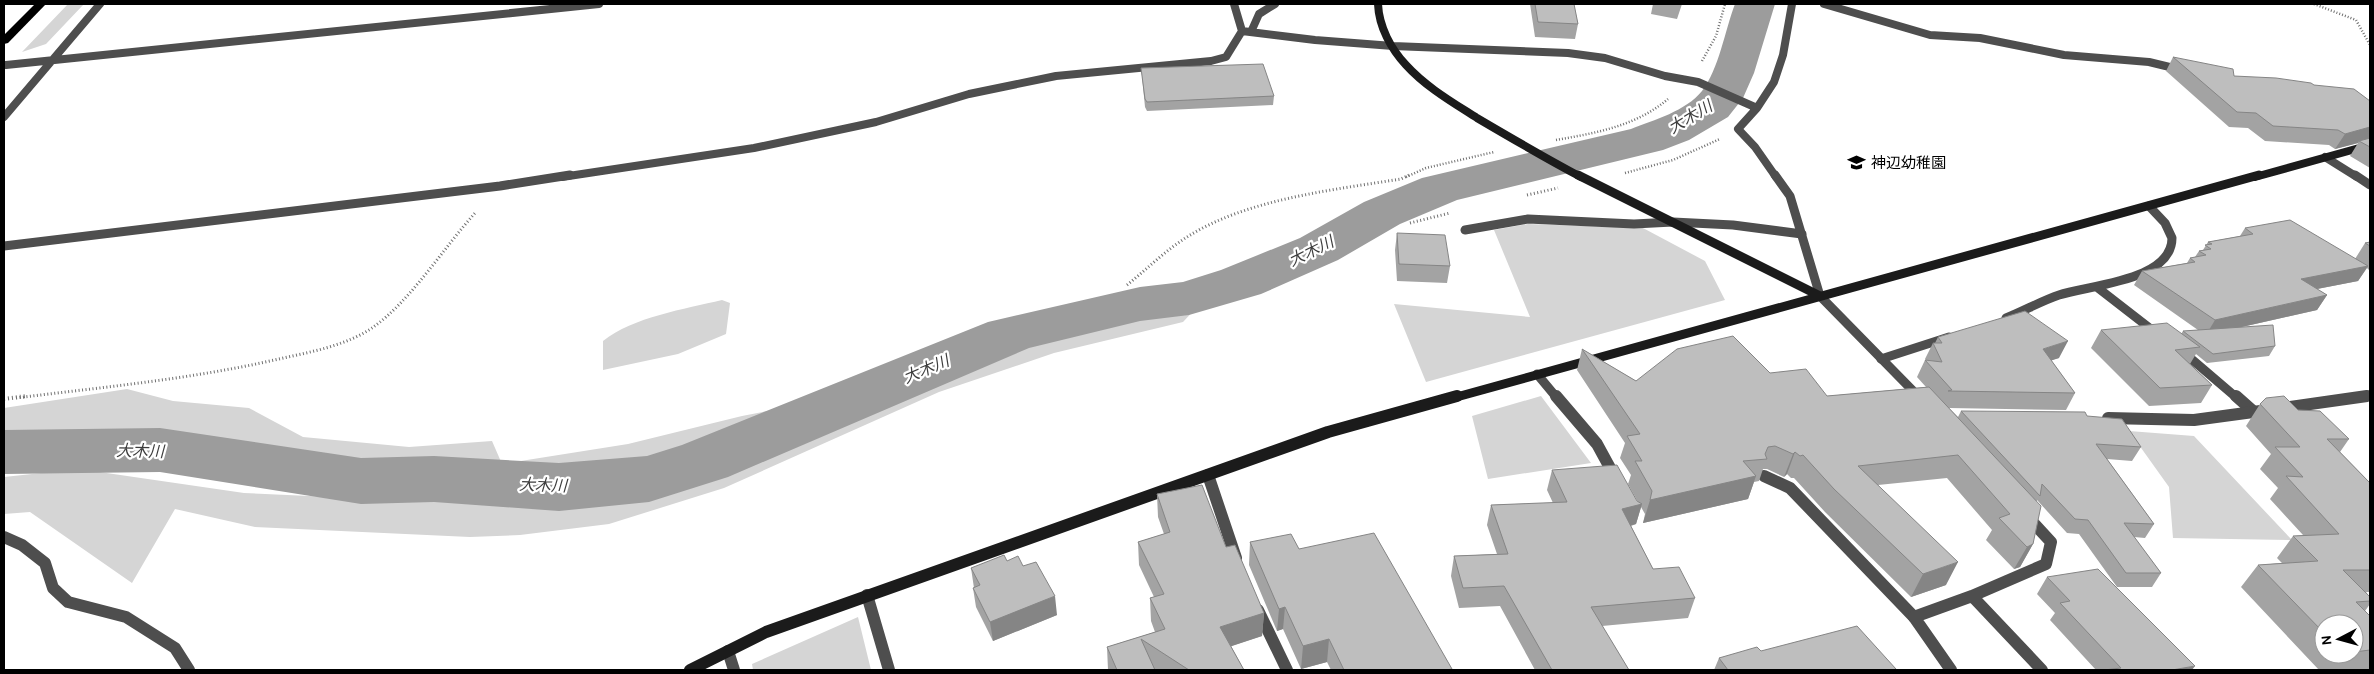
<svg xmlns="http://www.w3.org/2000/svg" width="2374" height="674" font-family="Karla,'Noto Sans JP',sans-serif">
<rect width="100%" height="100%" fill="#fff"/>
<path fill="#d5d5d5" d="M68,4H84L46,44L22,52Z
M1528,224L1643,228L1705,261L1725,300L1426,382L1394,304L1530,317L1494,230Z
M722,300L730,303L726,334L678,354L603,370V341C633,317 685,309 722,300Z
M1198,306L1183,322L1054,353L939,392L724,488L609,524L520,535L470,537L255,527L175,509L132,583L30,512L4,514V477L79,469L244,493L508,505L640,491L706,471L1021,340L1135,313Z
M127,389L173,401L249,408L303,437L409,447L492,441L502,464L628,444L742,416L809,403L734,437L637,464L356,472L174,437L4,443V408Z
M1541,396L1591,463L1488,479L1472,416Z
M2129,431L2194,436L2292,540L2173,538L2169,487Z
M858,617L871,670H753L752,664Z"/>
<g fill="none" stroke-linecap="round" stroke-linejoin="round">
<path fill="#9c9c9c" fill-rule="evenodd" d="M1735,4H1775L1754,73L1743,98L1728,117L1689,140L1663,150L1457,200L1400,224L1338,260L1261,294L1189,315L1140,321L1029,348L728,477L649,502L559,511L434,502L361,504L160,472L4,474V430L160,428L361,458L434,456L559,463L647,456L682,445L988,322L1140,287L1183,282L1221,270L1300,238L1364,202L1422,178L1631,129C1654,120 1686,111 1702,91C1719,69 1725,30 1735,4Z"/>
<path stroke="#707070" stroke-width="2.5" stroke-dasharray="1 2" stroke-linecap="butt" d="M2314,4L2356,20L2370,45
M1702,61L1716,36L1725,4
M1556,140C1596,133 1636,126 1668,99
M1625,173L1673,160L1720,139
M1406,177L1426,168L1494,152"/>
<path stroke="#707070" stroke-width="3" stroke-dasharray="1 2.5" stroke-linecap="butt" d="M1527,195L1558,188
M1410,223L1450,213
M1127,285C1147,269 1166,250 1187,237C1247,199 1332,190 1401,179L1409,175
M16,398C104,387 192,379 279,359C310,352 345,346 372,328C410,302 444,247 476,212"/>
<path stroke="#707070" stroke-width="4" stroke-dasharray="1 3" stroke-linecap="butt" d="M4,399L26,396"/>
<path stroke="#4e4e4e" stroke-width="8" d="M2325,157L2357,177"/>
<path stroke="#4e4e4e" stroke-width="9" d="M2355,175L2370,185
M1465,230L1528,219L1634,224L1673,222L1733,225L1802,234
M2098,288L2156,333
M2006,318C2024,311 2041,301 2059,295C2089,285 2172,281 2172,238L2165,223L2149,206
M2182,351L2237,398
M1881,359L1949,337
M1537,374L1557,398"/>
<path stroke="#4e4e4e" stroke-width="12" d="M1556,396L1597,444L1615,477
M2236,396L2254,412
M1208,475L1236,558
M1764,476L1790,488L1914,617
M867,595L889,670
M1258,610L1287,670
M728,651L734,670"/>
<path stroke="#4e4e4e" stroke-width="8" d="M1824,4L1930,35L1980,38L2064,55L2149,62L2182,70
M1242,31L1315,40L1393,46L1568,53L1605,58L1665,76L1698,82L1757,108L1738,129L1755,147L1776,177
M1251,32L1259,14L1275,4
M6,65L599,4
M1757,108L1774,82L1783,55L1792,4
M4,117L100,4
M562,177L754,148L876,122L969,94L1056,76L1211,61L1226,57L1242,31L1234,4"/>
<path stroke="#4e4e4e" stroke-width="9" d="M1775,175L1790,196L1820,296L1919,397
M4,246L500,186L570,175
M2358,398L2370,396"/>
<path stroke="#4e4e4e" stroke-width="12" d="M2282,408L2367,396
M2108,418L2194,420L2268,410
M4,537L22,545L45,563L53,588L68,602L126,617L175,648L189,670
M1972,596L2042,670
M1951,670L1914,617L1972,596L2046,564L2051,542L2028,517"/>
<path stroke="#1b1b1b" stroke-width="8" d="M1378,4C1379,27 1391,49 1406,65C1426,87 1452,102 1477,118C1511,138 1545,158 1581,177
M2255,177L2370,145"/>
<path stroke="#1b1b1b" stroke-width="9" d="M1578,175L1820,296
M1453,398L2259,175"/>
<path stroke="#1b1b1b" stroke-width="12" d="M690,670L766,632L1328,432L1457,396"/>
<path fill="#000" fill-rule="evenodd" d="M35,4H46L8,43L4,44V35Z"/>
</g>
<path fill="#a3a3a3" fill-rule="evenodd" d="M1530,4H1574L1578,24L1575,39L1535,37Z
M1653,4H1682L1677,19L1651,14Z
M2173,57L2234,76L2314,85L2370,101V168L2350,156L2358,143L2335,149L2329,145L2265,141L2248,128L2229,127L2166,71Z
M1141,68L1274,96L1273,105L1147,111L1145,107L1142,76Z
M2245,228L2355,259L2365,243L2370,242V271L2367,268L2358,281L2317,289L2327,295L2317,310L2242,327L2275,346L2269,356L2207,363L2196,354L2190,364L2212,385L2201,403L2149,406L2091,348L2101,330L2181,334L2183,331L2198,330L2134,285L2142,271L2187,263L2190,258L2195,257L2199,251L2203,250L2208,242L2240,236Z
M1397,233L1450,266L1447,283L1397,281L1395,250Z
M1938,337L2059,358L2051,360L2075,393L2066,410L1949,408L1958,417L1961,411L2087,416L2141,447L2132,461L2107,459L2154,524L2145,538L2134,537L2161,573L2152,587H2117L2079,534L2067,533L2037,500L2033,544L2020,567L2014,569L1986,540L1992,530L1947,478L1878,485L1946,585L1911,597L1825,512L1794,478H1791L1787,474L1784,477L1767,469H1763L1759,481L1754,482L1748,499L1643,523L1645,514L1641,507L1636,524L1631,526L1653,569L1695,598L1688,618L1602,626L1629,670H1535L1500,606L1459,608L1451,576L1454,556L1497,554L1487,525L1491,505L1553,503L1547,490L1552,470L1638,502L1628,484L1631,475L1620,458L1625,443L1577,370L1582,349L1636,381L1770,373L1827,396L1926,387L1917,377L1925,360H1926L1925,359L1933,343H1935Z
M2260,404L2298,410L2349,439L2340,452L2370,483V592H2366L2370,597V604L2365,611L2370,616V670H2319L2241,587L2258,565L2282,563L2277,558L2293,536L2303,535L2270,499L2278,488L2260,469L2271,454L2246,426ZM2324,624H2354V654H2324Z
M1157,494L1226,547L1264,613L1262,636L1231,646L1244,670H1108L1107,647L1155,632L1151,621L1150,598L1154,597L1139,565L1138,542L1164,534L1158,517Z
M1250,542L1299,549L1452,670H1331L1327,662L1301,669L1283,629L1277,631L1249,565Z
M1007,561L1023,566L1057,615L993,641L976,607L973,588H974L971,568Z
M2047,577L2192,670H2096L2050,620L2055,613L2037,594Z
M1761,651L1896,669V670H1714L1719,658Z"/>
<path fill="#858585" d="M2370,127V140L2359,141L2358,143L2335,149L2345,134Z
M2368,266L2358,281L2291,294L2301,279Z
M2327,295L2317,310L2206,335L2215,320Z
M2068,341L2059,358L2035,366L2043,349Z
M1795,452L1787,474L1784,477L1793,454Z
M1756,476L1748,499L1643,523L1650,500Z
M1642,504L1636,524L1617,529L1622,509Z
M2033,544L2020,567L2014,569L2027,547Z
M1958,562L1946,585L1911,597L1923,574Z
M1055,596L1057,615L993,641L990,622Z
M1285,607L1283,629L1277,631L1279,609Z
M1264,613L1262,636L1220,650V627Z
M1329,639L1327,662L1301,669L1303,646Z
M2195,666L2192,670H2172Z"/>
<path fill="#bebebe" stroke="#858585" d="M1535,4H1574L1578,24L1538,22Z
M2173,57L2233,69L2234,76L2276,78L2311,83L2314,85L2354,89L2370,101V127L2345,134L2338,130L2273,126L2256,113L2237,112Z
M1263,64L1274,96L1147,102L1145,99L1141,68Z
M2370,138V147L2359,141Z
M2290,220L2368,266L2301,279L2327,295L2215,320L2142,271L2195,262L2190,258L2206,255L2199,251L2211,249L2205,245L2212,244L2208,242L2253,234L2245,228Z
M1397,233L1445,235L1450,266L1399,264Z
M2370,242V246L2365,243Z
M2025,311L2068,341L2043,349L2075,393L1948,391L1952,390L1925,360L1942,362L1933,343H1942L1938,337Z
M2167,323L2200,347L2175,350L2212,385L2160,388L2101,330Z
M2273,325L2275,346L2213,354L2183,331Z
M1733,336L1770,373L1806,369L1827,396L1929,387L2041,506L2033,544L2027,547L1999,518L2010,514L1958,455L1858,466L1958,562L1923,574L1834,489L1803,455L1800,456L1795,452L1793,454L1775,446L1768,447L1765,454L1767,459L1743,461L1756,476L1650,500L1652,491L1635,461H1642L1627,436L1640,434L1582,349L1636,381L1677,349Z
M2284,396L2298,410L2320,411L2349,439H2327L2370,483V570H2343L2370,597V601L2356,602L2370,616V650L2354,652V624H2324V633L2258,565L2318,561L2293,536L2339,534L2286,476L2303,477L2275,447H2300L2260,404L2266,398Z
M1961,411L2085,412L2087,416L2122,419L2141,447L2096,444L2154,524L2124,523L2161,573H2126L2088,520L2075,519L2042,484L2040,496Z
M1617,465L1637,501L1642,504L1622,509L1653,569L1679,567L1695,598L1591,607L1629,670H1552L1504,586L1463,588L1454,556L1508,554L1491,505L1567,502L1552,470Z
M1202,485L1226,547L1235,545L1264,613L1220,627L1244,670H1189L1141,639L1155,670H1117L1107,647L1165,629L1150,598L1164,594L1138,542L1170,532L1157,494Z
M1374,533L1452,669L1446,670H1344L1329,639L1303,646L1285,607L1279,609L1250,542L1291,534L1299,549Z
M1004,555L1007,561L1018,556L1023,566L1036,562L1055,596L990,622L973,588L980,585L971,568Z
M2098,569L2195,666L2172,670H2104L2121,668L2060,603L2070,601L2047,577Z
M1857,626L1896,669L1892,670H1728L1719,658L1757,647L1761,651Z"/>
<defs>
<symbol id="school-bare" viewBox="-9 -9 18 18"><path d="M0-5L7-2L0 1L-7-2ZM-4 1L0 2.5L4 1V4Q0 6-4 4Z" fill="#000" stroke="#fff" stroke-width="2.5" paint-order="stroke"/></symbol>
</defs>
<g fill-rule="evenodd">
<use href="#school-bare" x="1844" y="150" width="25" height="25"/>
</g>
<g text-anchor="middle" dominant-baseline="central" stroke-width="4.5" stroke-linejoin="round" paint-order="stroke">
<g font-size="15" fill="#000" stroke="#fff" text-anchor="start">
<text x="1871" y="163">神辺幼稚園</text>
</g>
<g font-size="16" font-style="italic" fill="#3d3d3d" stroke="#fff">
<text transform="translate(1690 117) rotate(-31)">大木川</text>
<text transform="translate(1311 251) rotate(-26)">大木川</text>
<text transform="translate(926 369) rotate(-23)">大木川</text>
<text transform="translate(140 451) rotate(1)">大木川</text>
<text transform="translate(543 485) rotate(2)">大木川</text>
</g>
</g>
<rect width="2374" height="674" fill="none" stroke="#000000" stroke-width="10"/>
<g transform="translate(2339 639) rotate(264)"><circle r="24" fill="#ffffff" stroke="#999999"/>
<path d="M0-4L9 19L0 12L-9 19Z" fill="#000000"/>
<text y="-8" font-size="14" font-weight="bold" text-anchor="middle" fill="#000000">N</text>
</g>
</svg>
